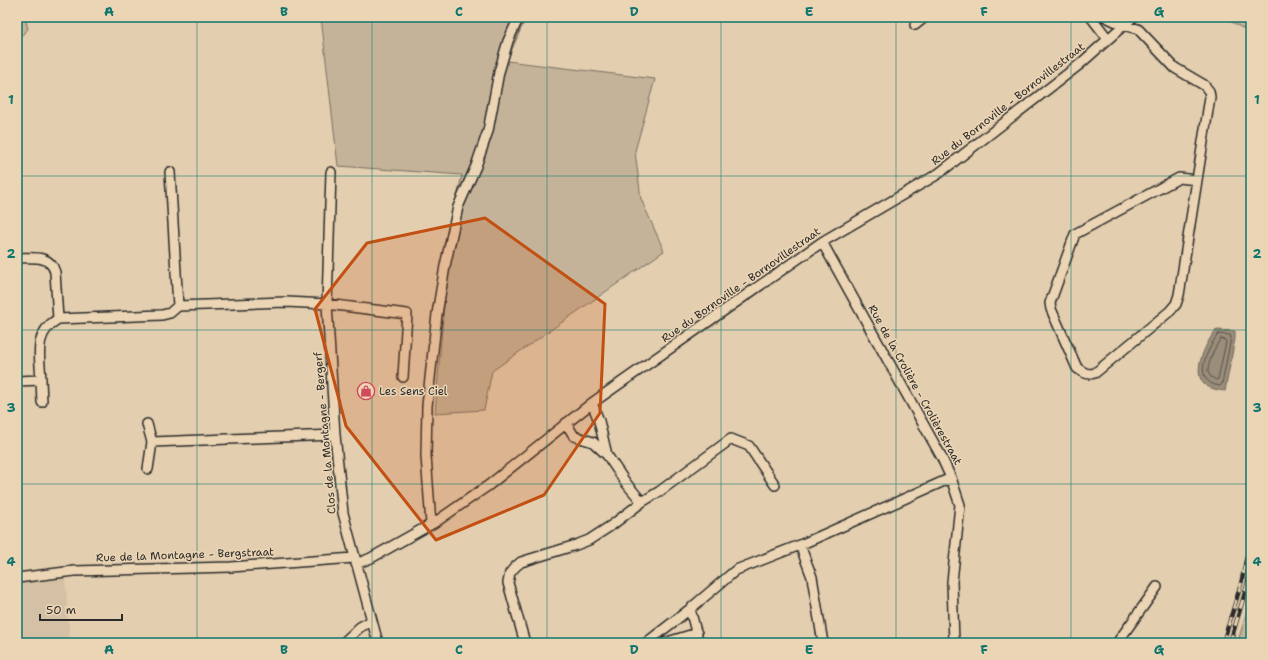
<svg xmlns="http://www.w3.org/2000/svg" width="1268" height="660" font-family="'Shantell Sans',sans-serif">
<rect width="100%" height="100%" fill="#e3ceaf"/>
<filter id="ink" filterUnits="userSpaceOnUse"><feTurbulence type="fractalNoise" baseFrequency=".025" numOctaves="2"/><feDisplacementMap in="SourceGraphic" scale="8" xChannelSelector="R" yChannelSelector="G"/><feConvolveMatrix kernelMatrix="1 2 1 2 8 2 1 2 1" color-interpolation-filters="sRGB"/></filter>
<g filter="url(#ink)">
<path fill="#d4c0a4" d="M65,578L70,643H17V584Z"/>
<path fill="#c5b399" stroke="#786f62" d="M17,17H25L28,29L17,40Z
M321,17H526L507,61L655,79L635,151L641,199L664,251L492,371L484,410L435,413L445,293L454,209L462,175L338,166Z
M1223,17H1251V33Z
M1251,597V643H1237L1239,638Z"/>
<path fill="#9a8d7a" stroke="#6e665a" d="M1216,330L1235,331V339L1225,391C1218,390 1210,389 1204,384C1191,371 1207,341 1216,330Z"/>
<g fill="none" stroke-linecap="round" stroke-linejoin="round">
<path stroke="#57524b" stroke-width="1" d="M1219,334L1230,335L1231,338L1222,384L1220,386C1199,383 1201,365 1209,350C1212,344 1214,338 1219,334Z
M1221,339L1225,340L1226,342L1218,379L1216,380L1211,377C1210,376 1208,372 1208,371C1208,363 1215,345 1221,339Z"/>
<defs>
<path id="minor" d="M1091,17L1108,39
M1106,17L1123,25L1138,29L1175,68L1204,85L1209,91L1210,97L1179,295L1176,304L1170,311L1095,373C1087,375 1084,373 1077,368L1051,309L1050,303L1075,234L1179,178L1197,180
M915,25L925,17
M170,172L178,306
M331,172L327,304L335,435L343,513L378,643
M822,242L941,456L951,478L960,505L952,582L954,643
M17,258C31,258 50,254 55,272L58,319L162,315L170,313L178,306L286,302L327,304L407,314L403,377
M41,380L42,402
M17,381L41,380C40,357 33,333 58,319
M566,423L574,436L593,442L607,455L599,421L592,403
M147,424L152,442
M148,469L152,442L335,435
M642,502L660,491L731,439L749,446L775,485
M431,524L426,456L427,406L437,314L445,266L458,207L476,166L488,131L499,72L508,41L519,17
M800,545L812,577L823,643
M356,564L371,558L437,521L489,485L592,403L822,242L938,174L1079,65L1133,17
M17,578L74,571L231,567L354,558
M690,609L699,643
M343,643L360,627L371,621
M525,643L508,583L510,573L515,567L521,562L576,545L589,540L612,525L642,502L626,483L607,455
M646,643L690,609L736,570L800,545L951,478
M664,643L697,633
M1117,643L1157,587"/>
</defs>
<use href="#minor" stroke="#2b2b2b" stroke-width="12"/>
<use href="#minor" stroke="#ebd5b4" stroke-width="9"/>
<defs>
<path id="rail" d="M1223,643L1241,584L1251,537
M1230,643L1247,586L1251,567"/>
</defs>
<use href="#rail" stroke="#2b2b2b" stroke-width="4.5"/>
<use href="#rail" stroke="#ebd5b4" stroke-width="3" stroke-dasharray="9" stroke-linecap="butt"/>
</g>
</g>
<path fill="#c25012" fill-opacity="0.2" stroke="#c25012" stroke-width="3" stroke-linejoin="round" d="M485,218L605,304L600,413L544,495L436,540L346,426L315,309L367,243Z"/>
<path fill="none" stroke="#0f766e" stroke-width="1" stroke-opacity="0.55" d="M197,17V643M372,17V643M547,17V643M721,17V643M896,17V643M1071,17V643M17,176H1251M17,330H1251M17,484H1251"/>
<defs>
<symbol id="shop-ring" viewBox="-11 -11 22 22"><circle r="9.5" fill="#ebd5b4" stroke="#d1495b" stroke-width="1.5"/><path d="M-5-2.5h2.3a2.7 3.5 0 0 1 5.4 0H5L5.5 6h-11ZM-1.5-2.5h3a1.5 2.3 0 0 0-3 0Z" fill="#d1495b"/></symbol>
</defs>
<g fill-rule="evenodd">
<use href="#shop-ring" x="356" y="381" width="20" height="20"/>
</g>
<g text-anchor="middle" dominant-baseline="central" stroke-width="3" stroke-linejoin="round" paint-order="stroke">
<g font-size="11" fill="#2b2b2b" stroke="#ebd5b4">
<text transform="translate(1008 104) rotate(-38)">Rue du Bornoville - Bornovillestraat</text>
<text transform="translate(741 285) rotate(-35)">Rue du Bornoville - Bornovillestraat</text>
<text transform="translate(915 385) rotate(61)">Rue de la Crolière - Crolièrestraat</text>
<text transform="translate(325 433) rotate(-95)">Clos de la Montagne - Bergerf</text>
<text transform="translate(185 555) rotate(-2)">Rue de la Montagne - Bergstraat</text>
</g>
<g font-size="11" fill="#2b2b2b" stroke="#ebd5b4" text-anchor="start">
<text x="379" y="391">Les Sens Ciel</text>
</g>
</g>
<rect width="1268" height="660" fill="none" stroke="#ebd5b4" stroke-width="44"/>
<path d="M40 614v6h82v-6" fill="none" stroke="#2b2b2b" stroke-width="2"/>
<text x="46" y="614" font-size="12" fill="#2b2b2b" stroke="#ebd5b4" stroke-width="3" paint-order="stroke">50 m</text>
<rect x="22" y="22" width="1224" height="616" fill="none" stroke="#0f766e" stroke-width="1.5"/>
<g font-size="13" text-anchor="middle" font-weight="bold" fill="#0f766e">
<text x="109" y="16">A</text>
<text x="284" y="16">B</text>
<text x="459" y="16">C</text>
<text x="634" y="16">D</text>
<text x="809" y="16">E</text>
<text x="984" y="16">F</text>
<text x="1159" y="16">G</text>
<text x="11" y="104">1</text>
<text x="1257" y="104">1</text>
<text x="11" y="258">2</text>
<text x="1257" y="258">2</text>
<text x="11" y="412">3</text>
<text x="1257" y="412">3</text>
<text x="11" y="566">4</text>
<text x="1257" y="566">4</text>
<text x="109" y="654">A</text>
<text x="284" y="654">B</text>
<text x="459" y="654">C</text>
<text x="634" y="654">D</text>
<text x="809" y="654">E</text>
<text x="984" y="654">F</text>
<text x="1159" y="654">G</text>
</g>
</svg>
